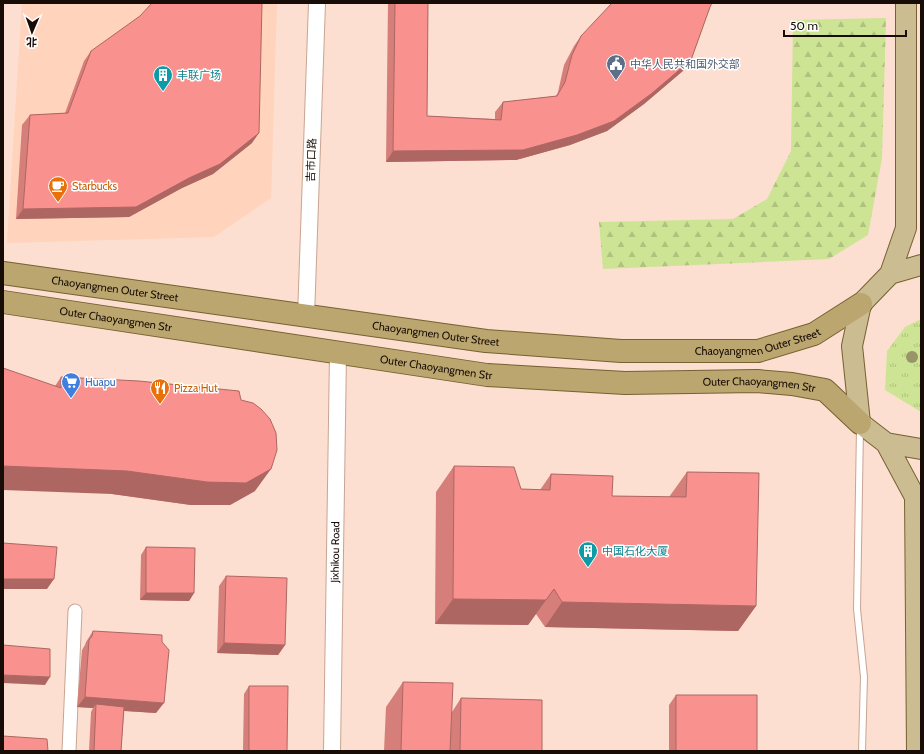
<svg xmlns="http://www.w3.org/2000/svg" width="924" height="754" font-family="Cabin,'Noto Sans SC',sans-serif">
<defs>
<pattern id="grass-tufts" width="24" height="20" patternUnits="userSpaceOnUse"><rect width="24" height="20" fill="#cde494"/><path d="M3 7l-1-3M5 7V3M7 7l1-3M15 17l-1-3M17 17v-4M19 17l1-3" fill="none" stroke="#afc27e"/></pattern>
<pattern id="forest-firs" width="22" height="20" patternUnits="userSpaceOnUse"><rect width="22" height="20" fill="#cde494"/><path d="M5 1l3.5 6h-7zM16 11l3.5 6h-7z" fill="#afc27e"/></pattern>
</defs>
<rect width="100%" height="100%" fill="#fcdfd0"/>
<path fill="#ffd3bc" d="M22,3H277L271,198L214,237L7,243Z"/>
<path fill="url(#grass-tufts)" d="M921,319V412L885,390L887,351L905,327Z"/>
<path fill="url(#forest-firs)" d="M886,18L882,158L868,235L829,259L603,269L599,222L733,219L767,199L791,151L793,20Z"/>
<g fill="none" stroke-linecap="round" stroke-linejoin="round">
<defs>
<path id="service" d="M860,428L857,609L864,677L862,751"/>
<path id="minor" d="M69,751L75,611"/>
<g id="tertiary">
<path d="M306,317L317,3"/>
<path id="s1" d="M332,751L338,354"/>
</g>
<path id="primary" d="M906,3V228L890,274L861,304L852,346L860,423L886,443L915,497L917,751
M890,274L921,265
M886,443L921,449"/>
<g id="trunk">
<path id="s2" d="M3,273L486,341L621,351H758L814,334L861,304"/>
<path id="s3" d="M3,302L487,375L625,383L757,381L792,384L825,390L860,423"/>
</g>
</defs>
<use href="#service" stroke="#c8a593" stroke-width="8"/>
<use href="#minor" stroke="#c8a593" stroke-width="15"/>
<use href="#tertiary" stroke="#c8a593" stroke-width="18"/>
<use href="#primary" stroke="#766132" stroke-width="22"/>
<use href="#trunk" stroke="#766132" stroke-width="24"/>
<use href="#service" stroke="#fff" stroke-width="6"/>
<use href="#minor" stroke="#fff" stroke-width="13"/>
<use href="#tertiary" stroke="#fff" stroke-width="16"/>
<use href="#primary" stroke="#cbbc92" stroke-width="20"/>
<use href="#trunk" stroke="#baa66e" stroke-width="22"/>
</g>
<circle fill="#999569" cx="912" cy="357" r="6"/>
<path fill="#d67e7a" d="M388,3H428L427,116L495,119V112L503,102L556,96L558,92L564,65L574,46L581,36L710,7L691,60L684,70L644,104L607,131L570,145L516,160L386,162Z
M91,51L252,143L213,174L182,188L129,217L16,219L22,125L30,115L65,113L84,61Z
M61,377L255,491L230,505H191L112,494L55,386Z
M454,466L521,489L540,490L551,474L612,496L669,497L687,472L756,606L738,631L545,627L536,614L528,625L435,624L436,492Z
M146,547L194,593L189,601L140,600L141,555Z
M226,576L285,645L278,655L217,653L219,586Z
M93,631L156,713L124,711L121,751H89L91,712L93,708L77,707L82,650L85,645L86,642Z
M403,682L452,712L461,698L542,751H384L386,707Z
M249,686L287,751H243L244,694Z
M676,695L757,751H669V705Z"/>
<path fill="#ae6663" d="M691,60L684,70L644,104L607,131L570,145L516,160L386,162L393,151L614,121Z
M259,133L252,143L213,174L182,188L129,217L16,219L23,209L189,178Z
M3,466L271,469L255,491L230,505H191L112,494L3,490Z
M3,579H54L47,589H3Z
M554,589L528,625L435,624L453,599Z
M146,593H194L189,601L140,600Z
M562,602L756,606L738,631L545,627Z
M224,643L285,645L278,655L217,653Z
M3,675L50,677L45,685L3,683Z
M85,697L164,703L156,713L96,709V704L93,708L77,707Z"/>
<path fill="#f9928e" stroke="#ae6663" d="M152,3H262L259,133L220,164L189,178L136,207L23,209L30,115L68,113L91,51L140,16Z
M395,3H428L427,116L501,120L503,102L557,96L565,82L572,55L581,36L612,3H712L710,7L691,60L651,94L614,121L577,135L523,150L393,151Z
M3,368L61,388V377L139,381L239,391L241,400L253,403L261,409L270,419L276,433L277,450L271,469L246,483L207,482L127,471L3,466Z
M454,466L514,467L521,489L550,490L551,474L613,476L612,496L686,497L687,472L759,473L756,606L562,602L554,589L546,600L453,599Z
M3,543L57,547L54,579H3Z
M146,547L195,548L194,593H146Z
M226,576L287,578L285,645L224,643Z
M93,631L162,635V642L169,650L164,703L85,697L89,640L92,636Z
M3,645L50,649V677L3,675Z
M403,682L453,683L450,751H401Z
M249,686H288L287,751H249Z
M676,695H757V751H676Z
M461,698L542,700V751H460Z
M96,704L124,707L121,751H94Z
M3,736L47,739L48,751H3Z"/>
<defs>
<symbol id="civic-pin" viewBox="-11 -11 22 30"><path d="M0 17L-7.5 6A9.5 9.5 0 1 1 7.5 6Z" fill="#5c6f8a" stroke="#fff"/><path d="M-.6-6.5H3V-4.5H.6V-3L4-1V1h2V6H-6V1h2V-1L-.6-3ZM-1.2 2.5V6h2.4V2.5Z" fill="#fff"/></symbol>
<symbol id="building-pin" viewBox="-11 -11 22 30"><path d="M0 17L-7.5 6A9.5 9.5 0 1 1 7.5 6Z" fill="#0f9aa8" stroke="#fff"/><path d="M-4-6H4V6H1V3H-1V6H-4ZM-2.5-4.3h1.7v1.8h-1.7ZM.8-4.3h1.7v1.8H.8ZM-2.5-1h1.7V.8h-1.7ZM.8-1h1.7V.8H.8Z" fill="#fff"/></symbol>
<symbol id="cafe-pin" viewBox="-11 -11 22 30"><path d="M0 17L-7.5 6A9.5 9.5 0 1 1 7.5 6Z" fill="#e8710a" stroke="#fff"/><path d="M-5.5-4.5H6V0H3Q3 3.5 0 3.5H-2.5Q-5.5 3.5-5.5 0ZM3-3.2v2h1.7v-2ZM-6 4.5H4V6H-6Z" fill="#fff"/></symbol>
<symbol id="supermarket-pin" viewBox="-11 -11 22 30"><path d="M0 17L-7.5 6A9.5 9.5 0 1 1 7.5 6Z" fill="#3f7fe0" stroke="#fff"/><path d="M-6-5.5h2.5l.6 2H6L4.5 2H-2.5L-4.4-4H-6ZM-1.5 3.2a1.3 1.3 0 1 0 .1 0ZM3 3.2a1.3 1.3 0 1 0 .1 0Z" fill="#fff"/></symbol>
<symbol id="restaurant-pin" viewBox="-11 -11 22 30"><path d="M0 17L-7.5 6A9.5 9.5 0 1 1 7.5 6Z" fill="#e8710a" stroke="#fff"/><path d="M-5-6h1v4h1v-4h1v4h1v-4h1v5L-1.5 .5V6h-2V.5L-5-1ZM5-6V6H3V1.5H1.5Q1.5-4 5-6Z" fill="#fff"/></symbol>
</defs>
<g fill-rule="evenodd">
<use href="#civic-pin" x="605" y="53" width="22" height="30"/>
<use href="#building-pin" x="152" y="64" width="22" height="30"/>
<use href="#cafe-pin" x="47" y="175" width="22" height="30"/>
<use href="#supermarket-pin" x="60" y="371" width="22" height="30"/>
<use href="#restaurant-pin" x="149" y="377" width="22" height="30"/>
<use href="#building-pin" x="577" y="540" width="22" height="30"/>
</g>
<g text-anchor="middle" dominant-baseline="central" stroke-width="3" stroke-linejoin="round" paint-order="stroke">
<g font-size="11" fill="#4e5e75" stroke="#fff" text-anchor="start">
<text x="630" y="64">中华人民共和国外交部</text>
</g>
<g font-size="11" fill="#0d838f" stroke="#fff" text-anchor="start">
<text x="177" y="75">丰联广场</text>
<text x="602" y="551">中国石化大厦</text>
</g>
<g font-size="11" fill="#180c06" stroke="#fff">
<text transform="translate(311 160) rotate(-88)">吉市口路</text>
<text stroke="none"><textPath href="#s2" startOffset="113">Chaoyangmen Outer Street</textPath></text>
<text stroke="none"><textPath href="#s3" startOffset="114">Outer Chaoyangmen Str</textPath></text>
<text stroke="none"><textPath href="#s2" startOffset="437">Chaoyangmen Outer Street</textPath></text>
<text stroke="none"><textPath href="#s2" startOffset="761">Chaoyangmen Outer Street</textPath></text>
<text stroke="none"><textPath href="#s3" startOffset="438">Outer Chaoyangmen Str</textPath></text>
<text stroke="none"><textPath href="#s3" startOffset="762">Outer Chaoyangmen Str</textPath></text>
<text stroke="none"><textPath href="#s1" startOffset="199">Jixhikou Road</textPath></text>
</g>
<g font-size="11" fill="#c56008" stroke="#fff" text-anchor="start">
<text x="72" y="186">Starbucks</text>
<text x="174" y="388">Pizza Hut</text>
</g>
<g font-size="11" fill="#366cbe" stroke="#fff" text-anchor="start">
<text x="85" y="382">Huapu</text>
</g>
</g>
<rect width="924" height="754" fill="none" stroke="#180c06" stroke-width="8"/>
<g transform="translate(32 32) rotate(182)" stroke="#ffffff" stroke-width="3" paint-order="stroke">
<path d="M0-3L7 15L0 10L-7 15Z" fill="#180c06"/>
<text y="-6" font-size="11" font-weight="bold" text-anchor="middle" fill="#180c06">北</text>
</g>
<path d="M784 30v6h122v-6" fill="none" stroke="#180c06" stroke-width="2"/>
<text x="790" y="30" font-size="12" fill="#180c06" stroke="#ffffff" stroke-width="3" paint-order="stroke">50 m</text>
</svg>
